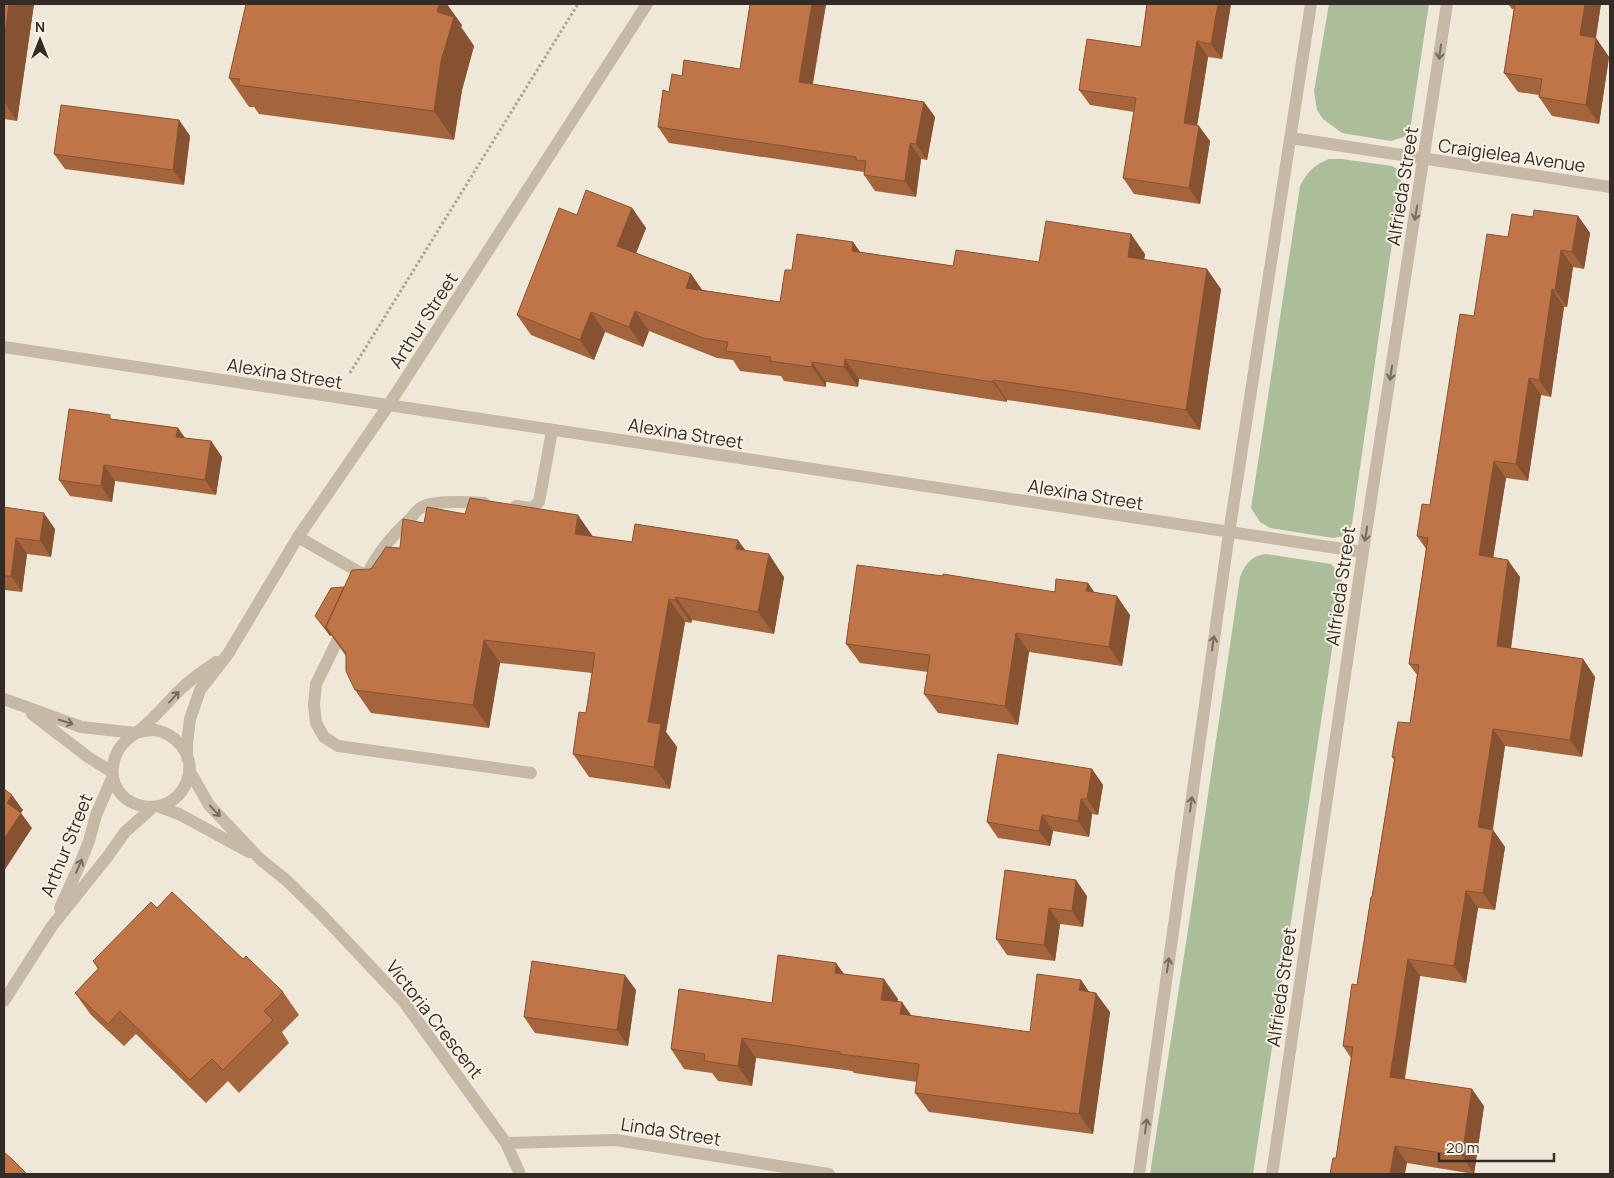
<svg xmlns="http://www.w3.org/2000/svg" width="1614" height="1178" font-family="Manrope,sans-serif">
<rect width="100%" height="100%" fill="#efe8d9"/>
<path fill="#acbd9a" d="M1329,4H1429L1410,130L1404,137L1391,141L1342,133L1323,119L1317,110L1314,91Z
M1329,159H1342L1392,166L1397,169L1401,180L1352,524L1349,531L1345,536L1333,538L1270,528L1260,522L1251,508L1300,186C1307,172 1314,165 1329,159Z
M1266,554L1331,564L1340,574L1342,582L1253,1174H1150L1190,917L1240,577C1245,564 1251,556 1266,554Z"/>
<g fill="none" stroke-linecap="round" stroke-linejoin="round">
<path stroke="#b2a390" stroke-width="3" stroke-dasharray="2.5 2.5" stroke-linecap="butt" d="M350,373L578,4"/>
<path stroke="#c6b9a6" stroke-width="12" d="M516,506L532,508L539,502L552,431
M298,537L366,576
M363,583C374,558 390,537 411,518C414,514 418,509 422,507C434,500 469,502 484,503
M344,627L316,684L314,705L316,723L324,737L338,746L531,773"/>
<path stroke="#c6b9a6" stroke-width="12" d="M1291,138L1610,187
M4,347L1363,552
M4,699L81,727L136,733
M32,714L88,757L112,772
M189,770L209,805L260,859L286,880L321,914L404,1002L506,1143L520,1174
M160,807L179,814L249,852
M506,1143L616,1140L829,1174
M1139,1174L1229,533L1311,4
M1272,1174L1363,552L1447,4"/>
<path stroke="#c6b9a6" stroke-width="12" d="M140,732C144,731 150,730 155,730C175,733 193,754 189,774C178,825 107,812 113,766C115,752 121,744 133,735C152,722 165,704 182,688C192,678 204,671 216,662
M187,758V744L190,719L200,690L228,654L298,537L388,406L647,4
M60,908L79,866L89,841L96,815L113,776
M4,1001L52,926L108,856L125,832L153,807"/>
</g>
<path fill="#a4653d" d="M4,4H34L17,121L4,119Z
M750,4H826L813,84L924,102L935,117L927,160L921,159L916,197L875,191L864,175V172L669,143L658,127L669,92L682,76L740,69Z
M1147,4H1231L1222,59L1208,57L1197,125L1210,141L1200,204L1134,194L1123,178L1134,112L1090,105L1079,90L1141,47Z
M1508,4H1601L1596,38L1609,57L1599,124L1552,116L1539,97V95L1518,92L1504,73L1514,9H1512Z
M462,25L461,27L474,46L462,90L454,140L259,114L254,107H249L229,78Z
M179,120L190,136L184,185L65,169L54,154Z
M632,208L646,228L636,253L691,274L702,290L780,302L792,270L853,242L860,252L953,266L1039,262L1145,254L1144,260L1221,289L1200,430L1097,413L1007,400V402L859,379L858,387L826,382V387L784,381L781,376L740,371L733,360L717,358L649,331L643,347L605,332L594,360L531,335L517,315L577,215Z
M1578,216L1590,233L1584,269L1573,267L1567,307H1564L1551,397L1541,395L1528,481L1506,478L1493,557L1520,577L1511,648L1583,659L1595,677L1582,757L1505,746L1493,830L1505,847L1495,910L1478,908L1466,983L1420,976L1405,1079L1484,1106L1474,1174L1407,1163L1336,1158L1351,1058L1343,1046L1357,985L1372,897L1394,760L1392,757L1410,723L1417,675L1409,664L1426,549L1417,536L1430,505L1474,316L1508,237L1533,217Z
M113,419L178,428L185,438L211,441L222,457L216,495L115,481L112,502L70,496L59,480Z
M4,507L55,529L51,557L27,554L22,592L4,590Z
M424,523L594,537L632,542L745,550L784,577L774,634L692,620L691,623L685,622L666,732L677,747L670,789L589,777L573,754L586,713L592,673L500,663L489,728L371,713L355,690L346,656L331,635L330,636L315,616L344,587L400,548Z
M1088,583L1094,592L1130,615L1122,666L1029,652L1018,725L938,713L924,694L928,672L860,663L846,644Z
M1092,769L1103,785L1098,815L1092,814L1089,837L1053,831L1050,846L998,838L987,822Z
M1005,870L1087,896L1083,927L1060,924L1055,961L1007,955L996,939Z
M157,908L243,959L283,992L299,1015L282,1032L289,1043L239,1093L228,1081L206,1103L136,1034L124,1046L91,1015L75,993L98,969L93,961Z
M844,974L898,999L897,1002L911,1016L1030,1032L1081,980L1089,992L1110,1012L1093,1134L929,1112L915,1093L917,1082L854,1073L852,1071L756,1058L752,1086L718,1081L712,1073L684,1069L671,1049L772,1003Z
M636,990L628,1046L535,1033L524,1017Z"/>
<path fill="#865232" d="M9,4H34L17,121L4,102V42Z
M439,4H447L462,25L461,27L474,46L462,90L454,140L434,111L437,12Z
M812,4H826L810,98L799,82Z
M1218,4H1231L1222,59L1211,44Z
M1585,4H1601L1593,54L1580,35Z
M1596,38L1609,57L1599,124L1586,105Z
M1197,41L1208,57L1195,139L1184,123Z
M924,102L935,117L927,160L916,144Z
M179,120L190,136L184,185L173,170Z
M1199,126L1210,141L1200,204L1189,188Z
M910,143L921,159L916,197L905,181Z
M632,208L646,228L631,266L617,246Z
M1578,216L1590,233L1584,269L1572,252Z
M1131,234L1145,254L1142,277L1128,257Z
M853,242L867,262L852,251Z
M1561,250L1573,267L1567,307L1555,290Z
M1207,269L1221,289L1200,430L1186,410Z
M691,274L705,294L686,288Z
M1552,289L1564,307L1551,397L1539,380Z
M635,311L649,331L643,347L629,327Z
M591,312L605,332L594,360L580,340Z
M845,359L859,379L858,387L844,367Z
M812,362L826,382V387L812,367Z
M1529,378L1541,395L1528,481L1516,464Z
M993,380L1007,400V402L993,382Z
M178,428L189,444L176,437Z
M211,441L222,457L216,495L205,480Z
M1494,461L1506,478L1491,572L1479,555Z
M104,465L115,481L112,502L101,486Z
M44,513L55,529L51,557L40,541Z
M578,515L594,538L575,534Z
M16,538L27,554L22,592L11,576Z
M738,540L754,562L736,549Z
M769,554L784,577L774,634L758,612Z
M1508,560L1520,577L1509,663L1497,646Z
M1088,583L1101,602L1086,591Z
M1117,596L1130,615L1122,666L1109,647Z
M676,597L692,620L691,623L675,600Z
M669,599L685,622L666,732L677,747L670,789L654,767L648,722Z
M326,627L331,635L330,636L325,628Z
M1016,633L1029,652L1018,725L1005,706Z
M484,640L500,663L489,728L473,705Z
M1583,659L1595,677L1582,757L1570,740Z
M1493,729L1505,746L1490,845L1478,827Z
M1092,769L1103,785L1098,815L1087,799Z
M12,795L23,810L21,813L32,828L4,871V839L7,803Z
M1081,799L1092,814L1089,837L1078,821Z
M1042,815L1053,831L1050,846L1039,831Z
M1493,830L1505,847L1495,910L1483,893Z
M1076,880L1087,896L1083,927L1072,911Z
M1466,891L1478,908L1466,983L1454,966Z
M1049,908L1060,924L1055,961L1044,945Z
M1408,959L1420,976L1402,1094L1390,1077Z
M836,963L850,982L835,973Z
M625,975L636,990L628,1046L617,1030Z
M884,979L898,999L895,1019L881,1000Z
M1081,980L1094,999L1079,990Z
M1096,993L1110,1012L1093,1134L1079,1114Z
M902,1002L916,1022L900,1014Z
M742,1038L756,1058L752,1086L738,1066Z
M1472,1089L1484,1106L1474,1174L1462,1156Z
M1395,1146L1407,1163L1405,1174H1390Z"/>
<path fill="#bf7547" stroke="#865232" d="M4,4H9L4,42Z
M246,4H439L437,12L454,17L441,61L434,111L238,85L240,79L229,78Z
M750,4H812L799,82L924,102L916,144L910,143L905,181L864,175L866,161L856,160V157L658,127L663,90L669,92L672,74L682,76L684,60L740,69Z
M1147,4H1218L1211,44L1197,41L1184,123L1199,126L1189,188L1123,178L1136,98L1079,90L1087,39L1141,47Z
M1515,4H1585L1580,35L1596,38L1586,105L1539,97L1542,79L1504,73Z
M61,105L179,120L173,170L54,154Z
M586,190L632,208L617,246L691,274L686,288L780,302L785,270H792L797,234L853,242L852,251L953,266L956,250L1039,262L1046,221L1131,234L1128,257L1207,269L1186,410L1083,393L993,380V382L845,359L844,367L812,362V367L770,361L771,357L726,351L728,342L703,338L635,311L629,327L591,312L580,340L517,315L559,208L577,215Z
M1534,210L1578,216L1572,252L1561,250L1555,290L1552,289L1539,380L1529,378L1516,464L1494,461L1479,555L1508,560L1497,646L1583,659L1570,740L1493,729L1478,827L1493,830L1483,893L1466,891L1454,966L1408,959L1390,1077L1472,1089L1462,1156L1395,1146L1390,1174H1330L1333,1158H1336L1353,1047L1343,1046L1352,984L1357,985L1371,897H1372L1395,757H1392L1398,722L1410,723L1419,665L1409,664L1428,538L1417,536L1422,504L1430,505L1460,314L1474,316L1487,234L1508,237L1512,214L1533,217Z
M69,409L110,415V419L178,428L176,437L211,441L205,480L104,465L101,486L59,480Z
M470,498L578,515L575,534L632,542L635,524L738,540L736,549L769,554L758,612L676,597L675,600L669,599L648,722L661,724L654,767L573,754L579,712L586,713L595,653L484,640L473,705L355,690L346,671V653L326,627L352,570L371,569L386,547L400,548L403,519L424,523L427,507L465,514Z
M4,507L44,513L40,541L16,538L11,576H4Z
M857,565L943,576V574L1055,592L1056,579L1088,583L1086,591L1117,596L1109,647L1016,633L1005,706L924,694L930,655L846,644Z
M344,587L325,628L315,616L331,588Z
M998,754L1092,769L1087,799H1081L1078,821L1042,815L1039,831L987,822Z
M4,789L12,795L7,803L21,813L4,839Z
M1005,870L1076,880L1072,911L1049,908L1044,945L996,939Z
M172,892L243,959L246,956L283,992L264,1011L273,1020L223,1070L212,1059L190,1080L120,1011L108,1024L75,993L99,968L93,961L151,902L157,908Z
M778,955L836,963L835,973L884,979L881,1000L902,1002L900,1014L1030,1032L1037,974L1081,980L1079,990L1096,993L1079,1114L915,1093L919,1064L840,1054V1052L742,1038L738,1066L704,1061L705,1054L671,1049L679,989L772,1003Z
M532,961L625,975L617,1030L524,1017Z
M4,1152L14,1161L27,1174H4Z"/>
<defs><path id="oneway-shaft" d="M-6 0H5M1.5-3L5.5 0L1.5 3" fill="none" stroke-width="1.6" stroke-linecap="round" stroke-linejoin="round" transform="scale(1.25)"/></defs>
<g stroke="#756b60">
<use href="#oneway-shaft" transform="translate(1440 52) rotate(98)"/>
<use href="#oneway-shaft" transform="translate(1416 213) rotate(99)"/>
<use href="#oneway-shaft" transform="translate(1391 373) rotate(99)"/>
<use href="#oneway-shaft" transform="translate(1366 534) rotate(99)"/>
<use href="#oneway-shaft" transform="translate(1213 643) rotate(-82)"/>
<use href="#oneway-shaft" transform="translate(174 697) rotate(-48)"/>
<use href="#oneway-shaft" transform="translate(66 722) rotate(17)"/>
<use href="#oneway-shaft" transform="translate(1191 804) rotate(-82)"/>
<use href="#oneway-shaft" transform="translate(215 811) rotate(47)"/>
<use href="#oneway-shaft" transform="translate(79 866) rotate(-67)"/>
<use href="#oneway-shaft" transform="translate(1168 965) rotate(-82)"/>
<use href="#oneway-shaft" transform="translate(1146 1126) rotate(-82)"/>
</g>
<g text-anchor="middle" dominant-baseline="central" stroke-width="4" stroke-linejoin="round" paint-order="stroke">
<g font-size="18" fill="#332c26" stroke="#f8f1e4">
<text transform="translate(1512 155) rotate(8)">Craigielea Avenue</text>
<text transform="translate(1402 186) rotate(-81)">Alfrieda Street</text>
<text transform="translate(423 320) rotate(-57)">Arthur Street</text>
<text transform="translate(285 373) rotate(9)">Alexina Street</text>
<text transform="translate(686 433) rotate(9)">Alexina Street</text>
<text transform="translate(1086 494) rotate(9)">Alexina Street</text>
<text transform="translate(1340 586) rotate(-82)">Alfrieda Street</text>
<text transform="translate(66 845) rotate(-68)">Arthur Street</text>
<text transform="translate(1281 987) rotate(-82)">Alfrieda Street</text>
<text transform="translate(435 1019) rotate(52)">Victoria Crescent</text>
<text transform="translate(671 1131) rotate(9)">Linda Street</text>
</g>
</g>
<rect width="1614" height="1178" fill="none" stroke="#332c26" stroke-width="10"/>
<g transform="translate(40 40)" stroke="#f8f1e4" stroke-width="4" paint-order="stroke">
<path d="M0-4L9 19L0 12L-9 19Z" fill="#332c26"/>
<text y="-8" font-size="14" font-weight="bold" text-anchor="middle" fill="#332c26">N</text>
</g>
<path d="M1439 1153v8h115v-8" fill="none" stroke="#332c26" stroke-width="2.5"/>
<text x="1446" y="1153" font-size="15" fill="#332c26" stroke="#f8f1e4" stroke-width="4" paint-order="stroke">20 m</text>
</svg>
